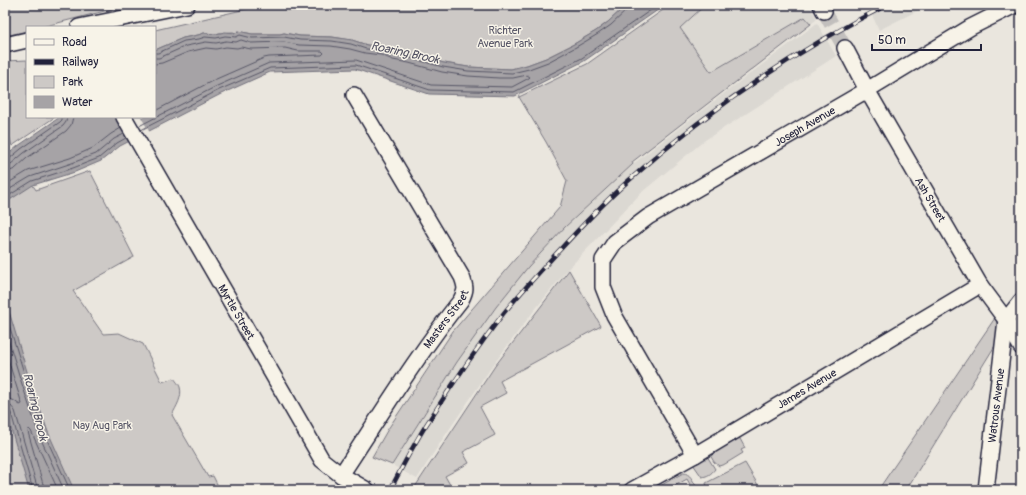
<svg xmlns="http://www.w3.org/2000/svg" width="1026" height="495" font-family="Pangolin,sans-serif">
<rect width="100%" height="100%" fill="#eae6de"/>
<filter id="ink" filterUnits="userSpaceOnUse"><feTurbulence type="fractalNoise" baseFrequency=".025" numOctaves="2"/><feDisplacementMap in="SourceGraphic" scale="8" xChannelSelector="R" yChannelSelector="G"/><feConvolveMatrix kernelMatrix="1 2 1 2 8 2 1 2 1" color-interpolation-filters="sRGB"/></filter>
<g filter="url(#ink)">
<path fill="#dbd8d2" d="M705,5H809L817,19L811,24L805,17L711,72L679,28Z
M865,5H929L879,30L871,13Z
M817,23L836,56L705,140L642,192L568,269L533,312L493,365L440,443L417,479L392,465L457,362L496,307L528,267L565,227L633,164L710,104Z"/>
<path fill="#cdc9c6" stroke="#787680" d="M5,5H128L42,27H27V31L5,36Z
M264,5H627L621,10L608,22L596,31L574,44L546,58L527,65L511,69L468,67L444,63L411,55L367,45L352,40L332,37L300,36L284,33L280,34H252L239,31L236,33L233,32L219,33L216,34L204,33L198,35L183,38L155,50V30Z
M670,5H705L680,28L711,72L805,17L811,24L632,162L633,164L565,227L528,267L496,307L457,362L392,465L372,457L388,429L453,331L560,207L567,181L546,142L519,97L587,64Z
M27,60V117H55L12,146L5,122V61Z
M5,132L9,150L36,190L90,171L134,257L73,291L103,334L119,333L143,344L162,382L174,378C176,381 179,384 180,387C183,397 176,407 172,415L208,477L213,476L220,490H5Z
M569,270L601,326L500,381L506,393L480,407L495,435L463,452L469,463L445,476L453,490H413L495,366Z
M995,318L1001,332L996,344L906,490H878Z
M739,437L745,448L741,450L743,453L725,464L719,466L714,462L710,455Z
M707,456L715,469C711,474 708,476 702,477L693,464Z
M745,463L761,490H708L707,487L706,483Z
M683,473C690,473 693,481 696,486L692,488L687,479L667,490H653Z"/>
<path fill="#a6a3a6" stroke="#716f7b" d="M627,5H665L584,61L515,96L429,94L355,69L270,72L221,94L120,146L101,161L75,172L33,185L5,203V157L18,146L60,117H155V50L183,38L198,35L204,33L216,34L225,32L236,33L238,31L252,34H280L284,33L300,36L332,37L352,40L367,45L384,46L395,51L411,54L444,63L468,67L511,69L527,65L546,58L574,44L596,31L608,22L621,10Z
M5,298L28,375L48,432L74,490H29L5,408Z"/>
<path fill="#eae6de" d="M115,117H141L150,133L130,143Z"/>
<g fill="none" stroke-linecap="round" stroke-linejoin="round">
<path stroke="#575666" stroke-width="1" d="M155,53H158L184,41L199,39L205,37L216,38L225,36L236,37L240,35L252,38L284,37L300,40L332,41L351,44L366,49L383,50L394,55L410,58L443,67L468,71L512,73L529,69L548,62L576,47L598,34L611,25L628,9L629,5
M155,64L162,63L188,52L206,48L216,49L226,47L237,48L241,47L251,49L285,48L298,51H322L324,53L322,55L269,57L264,58L214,80L155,111
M139,126L217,86L269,63L356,60L431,85L512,87L529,78L530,77L527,75L513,78H499L468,76L442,72L409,63L393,60L381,55L365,53L350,49L331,46L299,45L284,42L251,43L241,40L236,42L226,41L216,43L206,42L186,46L159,58H155
M141,130L219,90L270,68L356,65L430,90L514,92L582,58L658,5
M5,160L9,159L21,149L60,122L62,120V117
M5,165L11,164L24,153L63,126L66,122L67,117
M5,171H10L15,169L27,158L66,131L71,125L73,117
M5,185L28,171L70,158L93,148L111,134L121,128
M5,192L30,177L72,163L96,154L114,139L124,134
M5,198L32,181L73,168L99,158L117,143L126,138
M5,312L25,376L44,433L70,490
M5,329L20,378L39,435L64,490
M5,350L22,404L20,405L13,400L5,399
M5,405L11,406L15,411L38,490
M5,410H9L11,413L33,490
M44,490L43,484L28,432L29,429L31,431L58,490"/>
<path stroke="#c2bfbd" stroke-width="15" stroke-dasharray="15 8" stroke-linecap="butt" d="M824,11L845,48"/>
<defs>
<g id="minor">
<path d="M821,5L824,11"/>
<path d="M79,27L187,5"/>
<path d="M5,45L27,40"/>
<path id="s1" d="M845,48L867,90L980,285L1006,320L1021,347"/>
<path id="s2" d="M124,117L322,460L341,475L367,490"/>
<path id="s3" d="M695,455L614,315L603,287V260L615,242L648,217L867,90L971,27L1015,5"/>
<path id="s4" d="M341,475C380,416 417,355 461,300C466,290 466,288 462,277L354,95"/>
<path id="s5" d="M632,490L695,455L980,285"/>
<path id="s6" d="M986,490L1006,320L1021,301"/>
</g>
</defs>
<use href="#minor" stroke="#22223b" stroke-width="18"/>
<use href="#minor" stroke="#f7f3e8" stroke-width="15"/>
<defs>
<path id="rail" d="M390,490C403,466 415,441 430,419C453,383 477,348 503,314C519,294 537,275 555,255C578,230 601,205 627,182C705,112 793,52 887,5"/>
</defs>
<use href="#rail" stroke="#22223b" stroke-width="4.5"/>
<use href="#rail" stroke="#f7f3e8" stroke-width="3" stroke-dasharray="9" stroke-linecap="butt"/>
</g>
</g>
<g text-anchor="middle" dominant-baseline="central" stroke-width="3" stroke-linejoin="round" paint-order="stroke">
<g font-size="11" fill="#555465" stroke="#f7f3e8">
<text x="505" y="30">Richter<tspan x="505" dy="13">Avenue Park</tspan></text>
<text x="102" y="425">Nay Aug Park</text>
</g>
<g font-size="11" fill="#22223b" stroke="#f7f3e8">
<text stroke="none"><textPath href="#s3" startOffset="463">Joseph Avenue</textPath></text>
<text stroke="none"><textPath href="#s1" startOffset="174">Ash Street</textPath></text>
<text stroke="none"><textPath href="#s2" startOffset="225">Myrtle Street</textPath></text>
<text stroke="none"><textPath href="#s4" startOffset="188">Masters Street</textPath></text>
<text stroke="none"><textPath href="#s5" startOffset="202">James Avenue</textPath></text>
<text stroke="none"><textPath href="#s6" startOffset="85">Watrous Avenue</textPath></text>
</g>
<g font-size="12" font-style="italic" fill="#504f60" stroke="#f7f3e8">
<text transform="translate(405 53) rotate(12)">Roaring Brook</text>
<text transform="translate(35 407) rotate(76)">Roaring Brook</text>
</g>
</g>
<rect width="1026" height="495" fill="none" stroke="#f7f3e8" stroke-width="20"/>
<rect x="10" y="10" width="1006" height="475" fill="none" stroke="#22223b" stroke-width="1.5" filter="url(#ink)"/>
<rect x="26" y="26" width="130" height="92" fill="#f7f3e8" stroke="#a29fa3"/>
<rect x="34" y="39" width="20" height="6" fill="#f7f3e8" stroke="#a29fa3"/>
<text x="62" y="46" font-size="12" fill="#22223b">Road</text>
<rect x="34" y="59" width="20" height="6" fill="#22223b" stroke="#a29fa3"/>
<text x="62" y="66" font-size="12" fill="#22223b">Railway</text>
<rect x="34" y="76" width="20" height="12" fill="#cdc9c6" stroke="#a29fa3"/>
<text x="62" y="86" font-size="12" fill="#22223b">Park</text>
<rect x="34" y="96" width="20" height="12" fill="#a6a3a6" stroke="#a29fa3"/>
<text x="62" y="106" font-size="12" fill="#22223b">Water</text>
<path d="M872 44v6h109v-6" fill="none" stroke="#22223b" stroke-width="2"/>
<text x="878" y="44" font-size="12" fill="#22223b" stroke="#f7f3e8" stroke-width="3" paint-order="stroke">50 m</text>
</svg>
